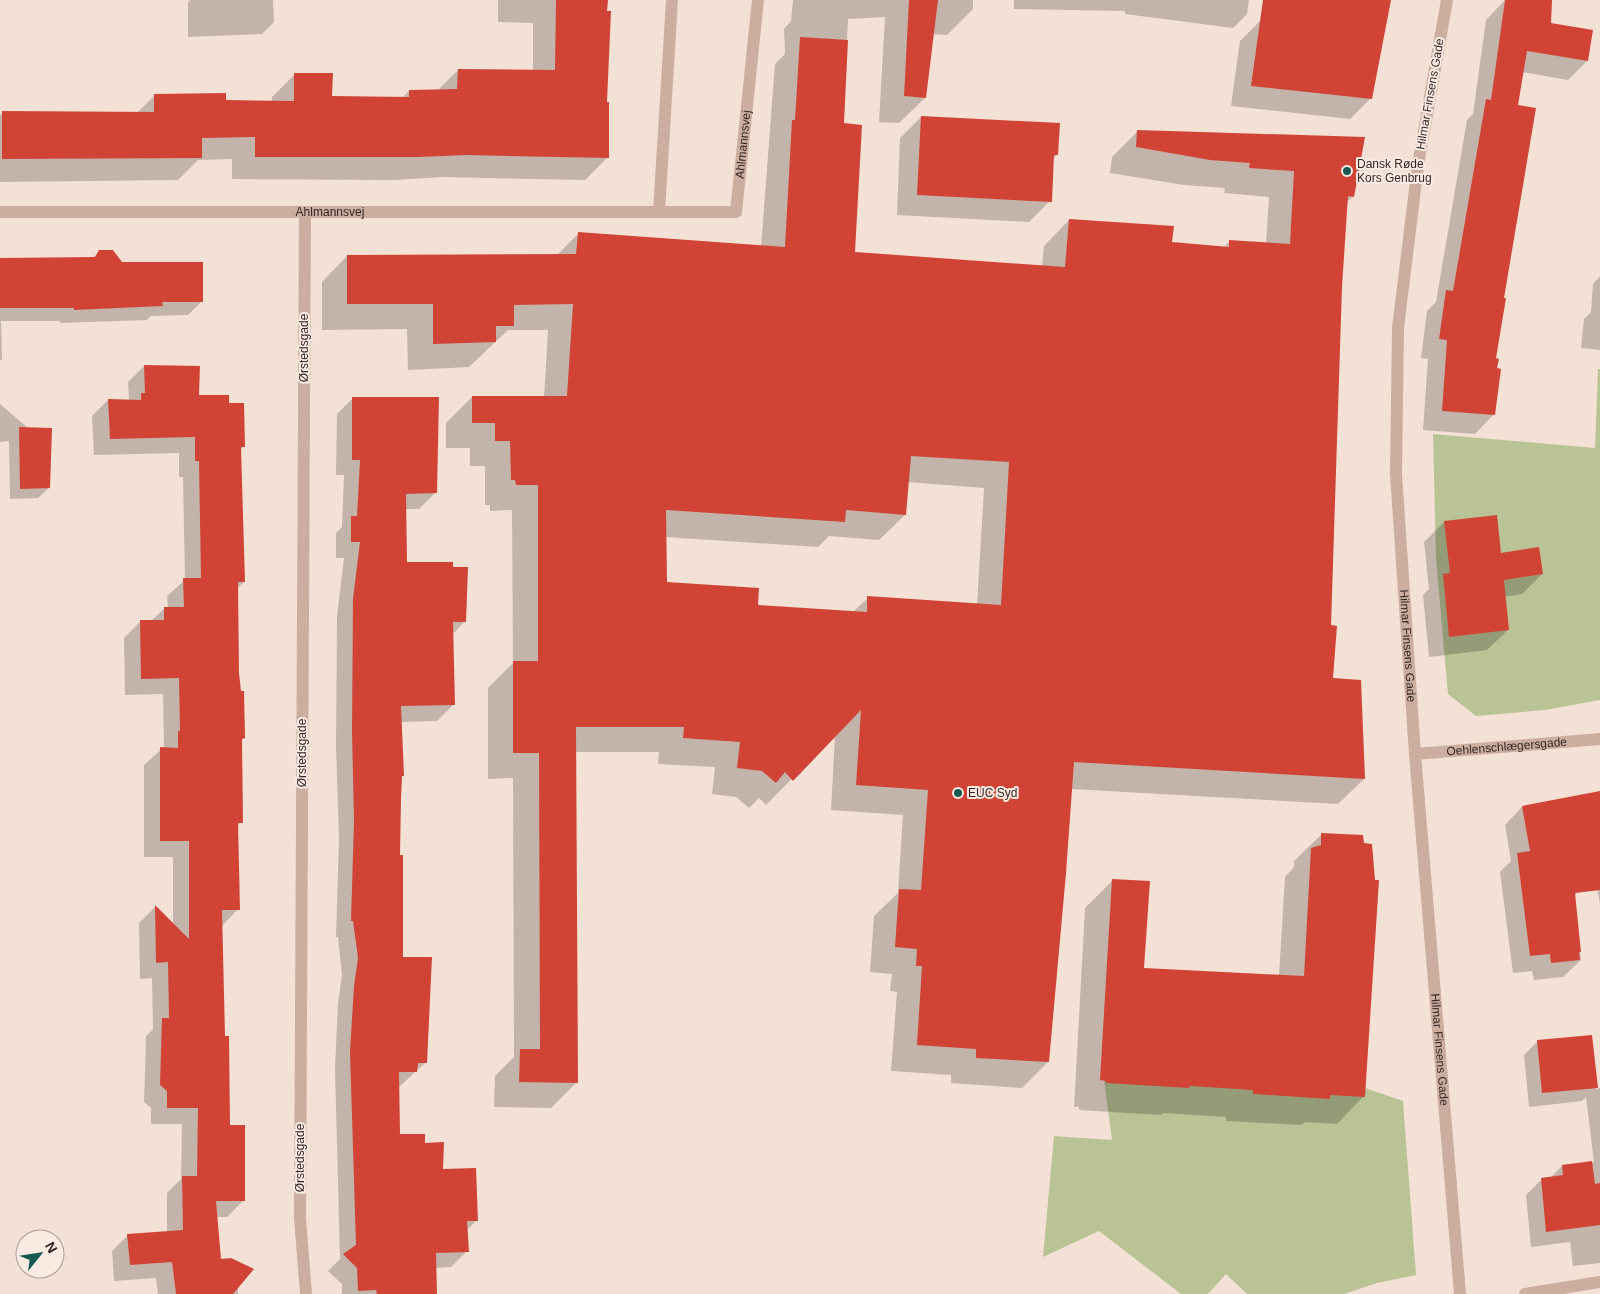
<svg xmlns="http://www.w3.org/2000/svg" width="1600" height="1294" font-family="Arial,sans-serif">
<rect width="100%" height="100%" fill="#f3e1d5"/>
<path fill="#bac395" d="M1598,369H1600V700L1545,710L1476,716L1448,694L1436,559L1433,434L1595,448Z
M1103,1072L1365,1088L1403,1101L1416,1275L1377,1283L1344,1294H1247L1226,1274L1208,1294H1181L1099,1231L1043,1257L1054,1136L1112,1140Z"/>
<path fill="#0003" fill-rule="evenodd" d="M190,0H273L274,22L262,34L188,37V3Z
M498,0H567L606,103L608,157L585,180L442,177L394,180L232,179V159L198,160L178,180L0,182V115L3,113H137L155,95L224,101L272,102V97L295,74L331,97L402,98L409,91L438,90L458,70L533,71V23L498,22Z
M793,0H973V9L947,35L932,34L925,98L899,123L879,122L885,17L848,19L843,124L854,254L1042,267L1044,246L1069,220L1171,244L1223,248L1230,241L1266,244L1269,197L1224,193L1225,188L1184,185L1110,173L1112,157L1138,131L1364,138L1353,196L1346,203L1341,287L1330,626L1332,679L1364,779L1338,804L1071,789L1048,1062L1022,1088L951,1083V1075L891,1071L897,992L890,991L892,974L870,972L874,916L898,893L903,815L831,810L835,735L766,805L759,798L749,808L736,797L712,794L715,767L658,764L659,752H575L577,1082L551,1108L494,1107L495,1076L514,1057L513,778L488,779V688L513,663L512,510L490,511V505H485V466H470V448H446V423L472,397H544L548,330H508L469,367L408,370L407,329L322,330V282L347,256H556L578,234L761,247L775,64L785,54L784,29L791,21ZM908,482L984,488L977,604L868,598L853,612L757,606L666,583L665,537L818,547L829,536L879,540L905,515Z
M1014,0H1249L1247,14L1233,28L1125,14V11L1014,9Z
M1290,0H1390L1371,98L1350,119L1231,106L1240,41L1261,20Z
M1505,0L1550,25L1587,61L1568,80L1522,72L1516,106L1502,299L1494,359V414L1475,434L1423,430L1428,359L1421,358L1427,311L1436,302L1467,120L1473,114L1486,20Z
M921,117L1057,155L1053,159L1050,201L1029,222L897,215L900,138Z
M99,252L202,301L188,315L151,316L147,320L60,323V321H1L2,359L0,361V259L93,258Z
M1600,276V350L1581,348L1584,319L1591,312L1593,284Z
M144,366L197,396L228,404L243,447L240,450L244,582L237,589L238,673L243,738L241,741V822L237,827L238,909L222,926L224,1037L229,1126L243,1201L227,1217H216L220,1260L238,1286V1294H158L156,1278L114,1281L112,1251L128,1235L167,1232V1193L181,1179L182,1124H151V1108L144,1102L146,1036L153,1029L152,978L140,979L139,923L155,907L173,924V857H144V765L164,747L163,694L125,695L124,638L140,622L151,621L165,608H168L167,596L185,580L183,477H179V453L94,455L92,416L108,400H129L128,382Z
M353,398L435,493L419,509H405V563L465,621L452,635L453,705L437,721L401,722L403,776L401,778L399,857L402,958L426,1062L398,1088L399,1135L424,1144L477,1220L466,1231L467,1251L451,1267L435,1268L436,1294H342V1284L328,1271L340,1259L335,1069L338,1003L342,975L338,937H336L339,838L336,748L337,616L344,558H336V533L342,527L344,475H336L337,414Z
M0,404L28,428L49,488L38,498L10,499L9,441L0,442Z
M1444,522L1500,554L1542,574L1522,594L1504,597L1508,630L1487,650L1429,657L1423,595L1429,589L1424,542Z
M1600,792V904L1597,886L1578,892L1574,896L1581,960L1563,977L1534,980L1532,971L1513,973L1500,872L1511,861L1505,825L1522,807Z
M1322,834L1374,881L1364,1096L1337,1124L1305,1122L1301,1125L1226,1121V1117L1163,1113L1161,1115L1079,1110V1107H1074L1085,908L1112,881L1143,970L1279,976L1285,877L1294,867V861Z
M1591,1036L1596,1090L1600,1087V1263L1573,1266L1570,1242L1531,1247L1526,1195L1542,1179L1550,1178L1562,1166L1594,1162L1586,1097L1582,1101L1529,1107L1524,1055L1538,1041Z"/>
<path fill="#d14435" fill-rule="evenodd" d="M556,0H608L607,11H611L607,102H609V158L466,155L418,157H255V137L202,138V158L2,159V111L154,112V94L226,93V100L294,101V73H333L332,96L409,97V90L457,89L458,69L555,70Z
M909,0H938L926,98L904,96Z
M1263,0H1391L1372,99L1251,86Z
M1505,0H1552L1551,23L1593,30L1588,61L1527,51L1518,105L1536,108L1504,298H1506L1496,358L1499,359L1497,368L1501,369L1495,415L1442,411L1447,340L1439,339L1446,290L1453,291L1486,99L1491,100Z
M800,37L848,40L844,123L862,125L855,252L1065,267L1069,219L1174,226L1172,242L1229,247V240L1290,244L1294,171L1249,168L1250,163L1210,160L1136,147L1137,130L1365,137L1354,197L1348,196L1342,287L1331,625L1337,626L1333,678L1361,680L1365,779L1074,762L1066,873L1049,1062L976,1058V1049L917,1045L922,966H916L917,949L895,947L899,889L921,890L928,790L856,785L861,710L793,781L785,772L776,783L762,771L737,768L740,742L683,738L684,727H576L578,1083L519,1082L520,1049H540L539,753H513V661H538V485H516L515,480H511L510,441H495V423H472V396H567L573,304L514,305V326H496V342L433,344V304H347V255L576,254L578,232L785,247L792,120H795ZM911,456L1009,462L1001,605L867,596V612L758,605L759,588L667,582L666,510L845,522L846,510L906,515Z
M921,116L1060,123L1058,155H1054L1052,202L917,195Z
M99,250H113L122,262H203V302H162L163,306L74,310V308H0V258L95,257Z
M144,365L200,366L199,395H229V403H244L245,447H241L245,582H238L239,673L241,691H244L245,738L242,739L243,823H238L240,910H222L225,1036H229L230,1125H245V1201H216L221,1259L231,1258L254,1269L233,1294H176L172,1262L130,1265L127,1234L183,1230L182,1176H197L198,1108H167V1091L160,1085L162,1018H169L168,962L156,963L155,905L189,939V841H160V747L178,748V731H180L179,678L141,679L140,620H164V607H184L183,578H201L199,461H195V437L110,439L108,399L141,400V393H145Z
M352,397H439L437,493L406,494L407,562H453V567H468L466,622H453L455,705L401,706L404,776H402L401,798L400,855H403V957H432L427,1063H418L417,1072H399L400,1134H425V1143L444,1142L443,1169L476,1168L478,1221H467L469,1252L436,1253L437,1294H377L376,1290L358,1291L357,1268L343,1254L356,1245L350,1052L354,986L358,958L353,921H351L354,821L352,731L353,599L360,542H351V516H357L360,460H352Z
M19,427L52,428L50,488L20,489Z
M1497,515L1501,553L1539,547L1543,574L1504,580L1509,630L1449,637L1443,574L1450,573L1444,521Z
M1600,791V890L1575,893L1581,952H1579L1580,960L1551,963L1550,954L1530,956L1517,853L1530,851L1522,806Z
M1321,833L1363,835L1364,843L1372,844L1375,880H1379L1365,1097L1330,1095V1099L1253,1094V1090L1190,1086L1189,1088L1106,1083V1081L1100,1080L1112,879L1150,881L1144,968L1304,976L1311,848L1321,845Z
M1592,1035L1598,1088L1542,1093L1537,1040Z
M1592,1161L1595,1184L1600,1183V1225L1546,1232L1541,1178L1563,1175L1562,1165Z"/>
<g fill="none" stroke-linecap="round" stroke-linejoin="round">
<g stroke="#ccaea1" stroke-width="12">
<path id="s1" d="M0,212H736L758,0"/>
<path d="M305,212L300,1218L306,1294"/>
<path d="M659,212L672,0"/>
<path id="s2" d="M1415,754L1600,739"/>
<path d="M1525,1294L1600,1282"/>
</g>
<path stroke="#ccaea1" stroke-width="12" id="s3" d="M1447,0L1418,165L1398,328L1396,474L1415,754L1460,1294"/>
</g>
<g fill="#175a54" stroke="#faebe2" stroke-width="2">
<circle cx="1347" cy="171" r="5"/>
<circle cx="958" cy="793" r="5"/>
</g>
<g text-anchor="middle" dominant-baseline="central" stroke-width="4" stroke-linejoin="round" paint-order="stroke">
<g font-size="12" fill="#352724" stroke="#faebe2">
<text transform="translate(1430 94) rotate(-80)">Hilmar Finsens Gade</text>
<text stroke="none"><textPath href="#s1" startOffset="804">Ahlmannsvej</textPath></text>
<text stroke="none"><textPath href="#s1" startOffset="330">Ahlmannsvej</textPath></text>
<text transform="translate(304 348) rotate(-90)">Ørstedsgade</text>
<text stroke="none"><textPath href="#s3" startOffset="650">Hilmar Finsens Gade</textPath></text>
<text stroke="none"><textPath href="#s2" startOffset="92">Oehlenschlægersgade</textPath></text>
<text transform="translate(302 753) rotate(-90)">Ørstedsgade</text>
<text stroke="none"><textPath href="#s3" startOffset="1055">Hilmar Finsens Gade</textPath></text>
<text transform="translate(300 1158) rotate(-90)">Ørstedsgade</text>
</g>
<g font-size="12" fill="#352724" stroke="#faebe2" text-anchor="start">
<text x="1357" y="164">Dansk Røde<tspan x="1357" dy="14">Kors Genbrug</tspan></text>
<text x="968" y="793">EUC Syd</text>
</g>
</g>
<g transform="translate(40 1254) rotate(60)"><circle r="24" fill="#faebe2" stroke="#ab9d96"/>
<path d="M0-4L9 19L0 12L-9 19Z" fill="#175a54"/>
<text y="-8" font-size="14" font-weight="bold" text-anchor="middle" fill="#352724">N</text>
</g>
</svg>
